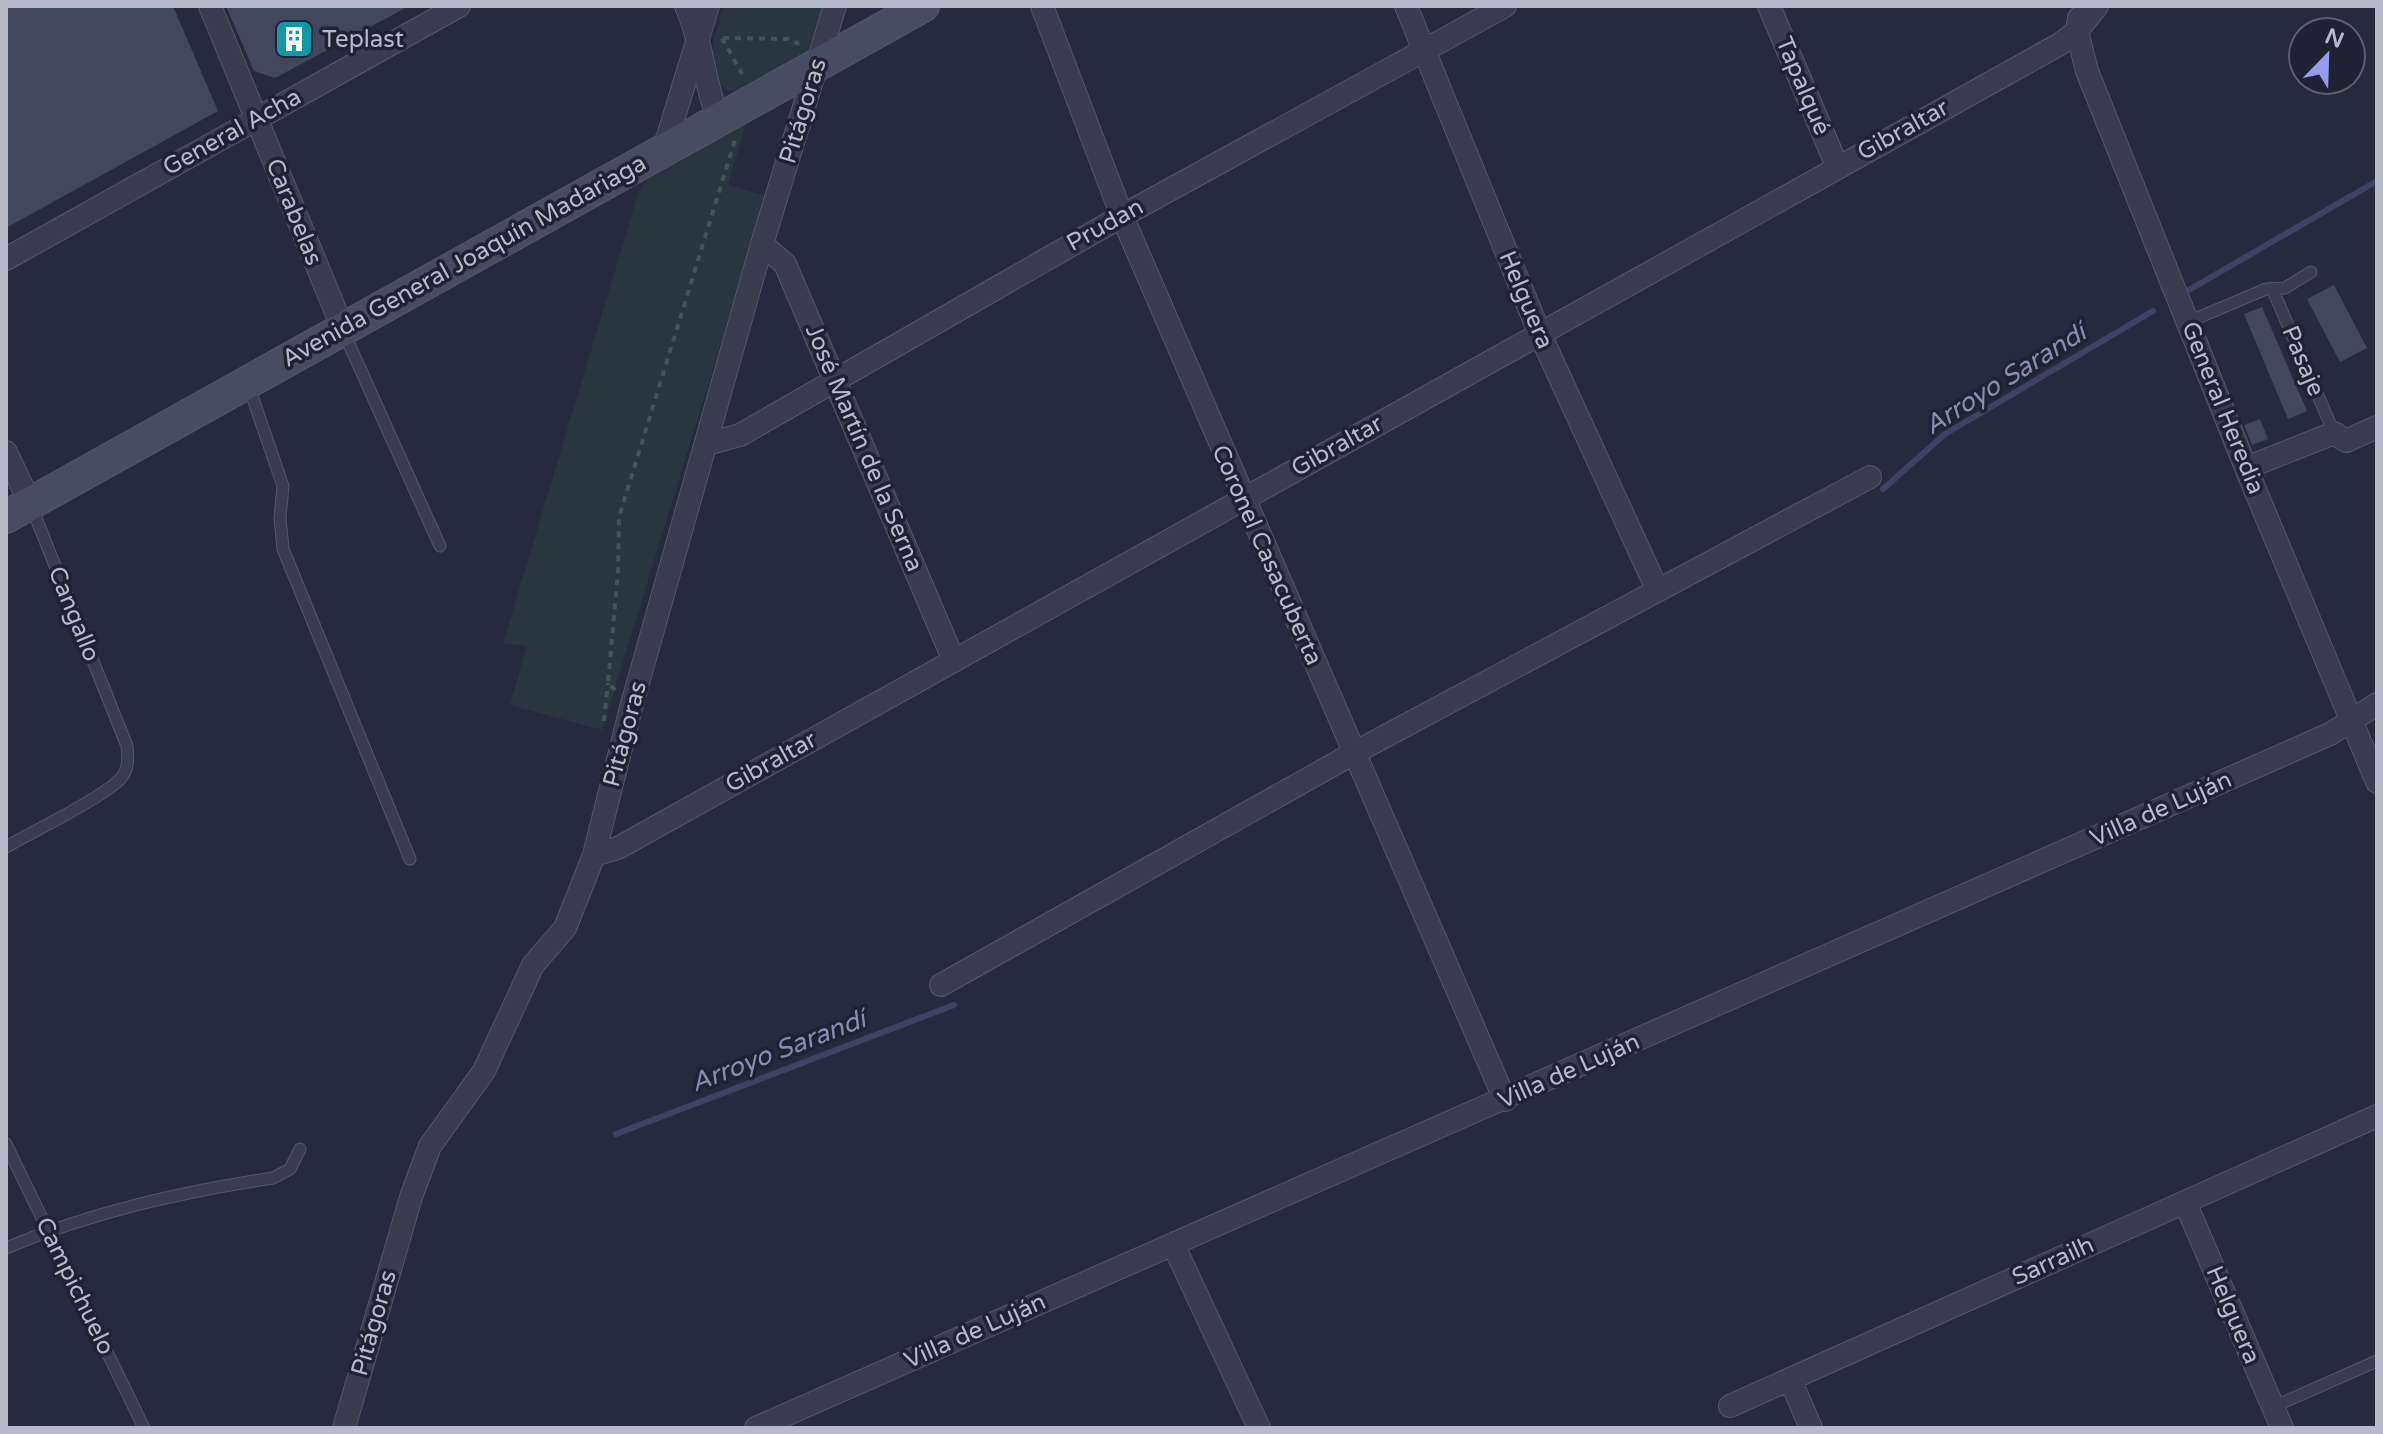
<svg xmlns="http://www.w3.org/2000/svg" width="2383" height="1434" font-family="'Varela Round',sans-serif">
<rect width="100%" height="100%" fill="#272a3f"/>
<path fill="#293640" d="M724,6H824L808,53L747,89L727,91C701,68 715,34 724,6Z
M746,123L728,185L766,196L602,730L510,705L527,646L503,643L639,191L647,180Z"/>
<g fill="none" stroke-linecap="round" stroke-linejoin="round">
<path stroke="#3e4366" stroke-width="6" d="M2182,294L2377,181
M1883,489L1945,434L2153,311
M616,1134L954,1005"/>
</g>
<path fill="#43475e" d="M6,6H173L218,111L6,228Z
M226,6H409L275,78L254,71Z
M2334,285L2367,348L2340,362L2307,299Z
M2262,307L2307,411L2288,419L2244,314Z
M2260,419L2268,439L2252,445L2244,425Z"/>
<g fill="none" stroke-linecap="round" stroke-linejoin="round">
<defs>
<path id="lane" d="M2272,288L2334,433
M2188,322L2266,289L2285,288L2311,272
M344,333L440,546
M249,387L283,486L280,518L283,549L410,859
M6,847C30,833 108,795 122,777C129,768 128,757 127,746L32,508
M6,1144L144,1428
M6,1248C92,1212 181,1192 273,1178L290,1169L300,1149
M2273,1407L2377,1361"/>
<path id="street" d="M210,6L343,329
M686,6C702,42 704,81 718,119
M1042,6L1122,216L1505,1100
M1406,6L1539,332L1657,589
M1769,6L1837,166
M2079,18L2077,31L2087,71L2246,468L2377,782
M664,149L708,6
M762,244L785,264L954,661
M6,259L459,6
M707,444L740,435L1122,216L1505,6
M6,452L30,503
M2246,468L2334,433L2346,441L2377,427
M594,855L618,848L2060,44L2077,31L2097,6
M941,985L1354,753L1870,477
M2185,1202L2282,1428
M1173,1244L1259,1428
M1790,1379L1811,1428
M1730,1406L2377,1116
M344,1428L411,1197L430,1146L484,1071L533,965L565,928L594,855L632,704L762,244L835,6
M756,1428L2330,734L2377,704"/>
<path id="secondary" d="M6,517L923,6"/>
</defs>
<use href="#lane" stroke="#565869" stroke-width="13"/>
<use href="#street" stroke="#565869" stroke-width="24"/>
<use href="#secondary" stroke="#565869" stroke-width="34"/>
<path stroke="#44525a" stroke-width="4" stroke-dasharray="6 6" stroke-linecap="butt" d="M722,38L742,74
M723,38L788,39L799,44
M615,690L608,683L618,572L619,517L735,140
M604,721L608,683"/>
<use href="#lane" stroke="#3b3d4f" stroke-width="11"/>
<use href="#street" stroke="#3b3d4f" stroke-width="22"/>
<use href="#secondary" stroke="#494b62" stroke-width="32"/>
</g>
<defs>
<symbol id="building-square" viewBox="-11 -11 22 22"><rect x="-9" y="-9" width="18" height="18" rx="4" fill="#0f9aa8" stroke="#202234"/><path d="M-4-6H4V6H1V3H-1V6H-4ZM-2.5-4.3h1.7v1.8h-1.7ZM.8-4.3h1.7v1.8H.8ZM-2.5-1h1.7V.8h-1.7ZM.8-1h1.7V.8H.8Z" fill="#fff"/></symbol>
</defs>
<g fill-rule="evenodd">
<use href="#building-square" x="272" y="17" width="44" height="44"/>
</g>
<g text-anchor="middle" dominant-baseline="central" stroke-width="7" stroke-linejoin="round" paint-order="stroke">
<g font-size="24" fill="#b8b9c9" stroke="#202234" text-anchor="start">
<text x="322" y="39">Teplast</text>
</g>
<g font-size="24" fill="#b8b9c9" stroke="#202234">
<text transform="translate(1803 86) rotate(67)">Tapalqué</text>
<text transform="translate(803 111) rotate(-73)">Pitágoras</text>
<text transform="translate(1903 130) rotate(-29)">Gibraltar</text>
<text transform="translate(232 132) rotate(-29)">General Acha</text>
<text transform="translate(294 212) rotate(68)">Carabelas</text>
<text transform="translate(1105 225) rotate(-29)">Prudan</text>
<text transform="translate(464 261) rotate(-29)">Avenida General Joaquín Madariaga</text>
<text transform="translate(1526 300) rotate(67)">Helguera</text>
<text transform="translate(2303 361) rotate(67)">Pasaje</text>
<text transform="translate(2223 408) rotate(68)">General Heredia</text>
<text transform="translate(1337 446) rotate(-29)">Gibraltar</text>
<text transform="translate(864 448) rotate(67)">José Martín de la Serna</text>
<text transform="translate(1267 555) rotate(66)">Coronel Casacuberta</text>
<text transform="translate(74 614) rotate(68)">Cangallo</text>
<text transform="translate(625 734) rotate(-75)">Pitágoras</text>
<text transform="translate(771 762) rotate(-29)">Gibraltar</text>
<text transform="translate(2161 809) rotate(-24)">Villa de Luján</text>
<text transform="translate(1569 1071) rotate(-24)">Villa de Luján</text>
<text transform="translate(2053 1261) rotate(-24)">Sarrailh</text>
<text transform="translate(75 1286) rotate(64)">Campichuelo</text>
<text transform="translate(2233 1315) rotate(67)">Helguera</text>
<text transform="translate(374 1323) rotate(-74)">Pitágoras</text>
<text transform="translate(975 1331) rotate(-24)">Villa de Luján</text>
</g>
<g font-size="26" font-style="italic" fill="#888eb3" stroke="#202234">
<text transform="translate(2005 379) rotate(-32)">Arroyo Sarandí</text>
<text transform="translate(778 1051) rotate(-21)">Arroyo Sarandí</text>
</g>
</g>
<rect width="2383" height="1434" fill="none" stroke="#b8b9c9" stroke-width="16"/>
<g transform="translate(2327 56) rotate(23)"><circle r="38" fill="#202234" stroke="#5d5e70" stroke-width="2"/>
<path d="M0-6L14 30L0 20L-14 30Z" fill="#949cf2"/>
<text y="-12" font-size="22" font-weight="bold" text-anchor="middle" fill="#b8b9c9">N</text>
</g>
</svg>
